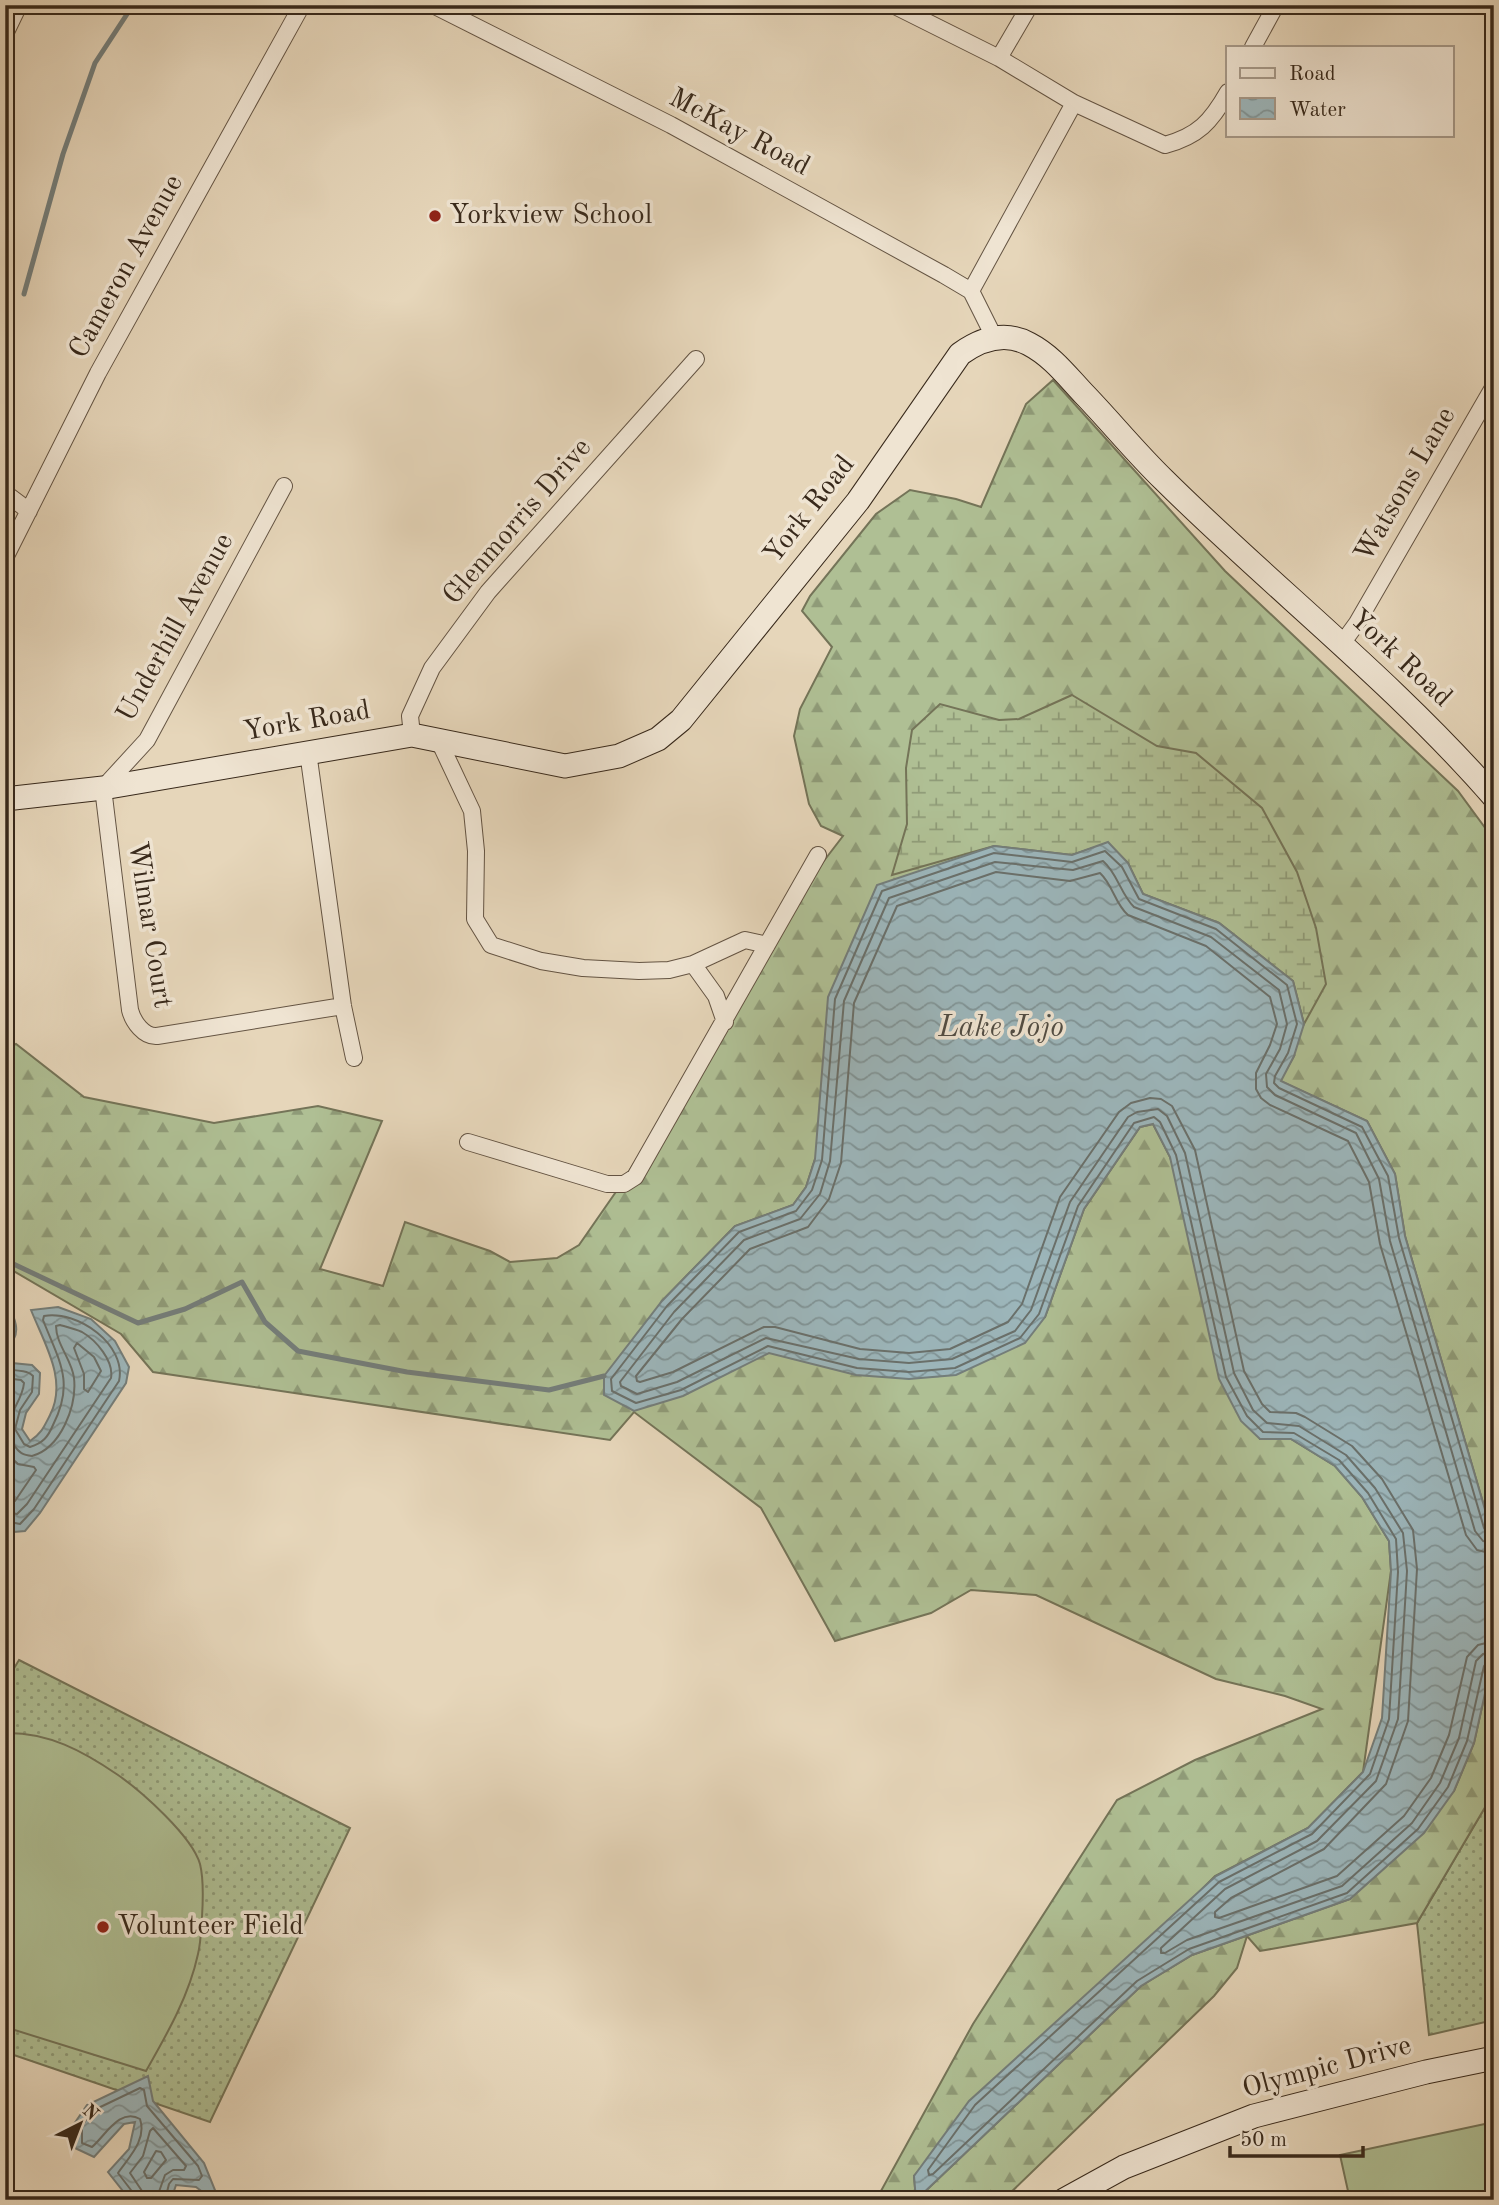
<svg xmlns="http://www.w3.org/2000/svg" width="1499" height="2205" font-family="'Old Standard TT',serif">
<defs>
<pattern id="grass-dots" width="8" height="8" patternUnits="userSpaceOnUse" patternTransform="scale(1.75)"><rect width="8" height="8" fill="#afbf94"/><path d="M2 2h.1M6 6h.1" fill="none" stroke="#8f9b78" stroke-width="1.8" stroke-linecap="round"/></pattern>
<pattern id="forest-firs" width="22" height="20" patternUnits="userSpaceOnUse" patternTransform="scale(1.75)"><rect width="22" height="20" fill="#afbf94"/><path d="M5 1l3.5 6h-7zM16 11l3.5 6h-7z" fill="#8f9b78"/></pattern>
<pattern id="wetland-marsh" width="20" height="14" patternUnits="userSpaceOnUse" patternTransform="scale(1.75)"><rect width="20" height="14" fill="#afbf94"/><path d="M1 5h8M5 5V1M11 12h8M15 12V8" fill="none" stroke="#8f9b78"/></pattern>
<pattern id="water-waves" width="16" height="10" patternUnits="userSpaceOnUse" patternTransform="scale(1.75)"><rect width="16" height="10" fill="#9cb6bb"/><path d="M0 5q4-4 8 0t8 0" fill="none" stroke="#809497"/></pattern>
</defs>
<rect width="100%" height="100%" fill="#e6d6ba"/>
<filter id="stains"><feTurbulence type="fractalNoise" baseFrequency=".00286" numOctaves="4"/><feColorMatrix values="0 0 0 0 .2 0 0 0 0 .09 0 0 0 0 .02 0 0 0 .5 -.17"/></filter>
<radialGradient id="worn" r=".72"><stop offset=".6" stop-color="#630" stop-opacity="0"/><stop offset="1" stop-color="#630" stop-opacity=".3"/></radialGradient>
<path fill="url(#grass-dots)" stroke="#747458" stroke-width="2" d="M19,1660L350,1828L210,2122L5,2052V1683Z
M1494,1792V2020L1429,2035L1417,1923Z"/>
<path fill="url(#forest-firs)" stroke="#747458" stroke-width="2" d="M1053,380L1225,571L1458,791L1494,840V1553L1491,1530L1405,1236L1395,1174L1367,1121L1280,1081L1294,1056L815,1159L806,1187L793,1205L735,1226L662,1301L769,1353L1045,1317L1084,1209L1140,1127L1153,1124L1170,1157L1260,1439H1291L1335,1466L1362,1497L1389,1541L1391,1571L1363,1772L1308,1828L1215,1876L914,2176L916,2200H876L973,2024L1117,1800L1195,1760L1322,1709L1285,1696L1216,1679L1036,1595L971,1590L931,1613L835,1641L761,1508L634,1412L610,1440L153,1372L121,1334L5,1266V1049L16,1044L84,1097L214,1123L318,1106L382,1121L320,1269L383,1286L405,1222L490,1251L510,1262L557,1258L579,1245L620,1186L730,1008L777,922L843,836L821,826L809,804L794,736L800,709L832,647L802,611L810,596L876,514L910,490L956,499L981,507L1026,404Z
M1494,1653V1792L1417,1923L1260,1951L1247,1936L1237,1968L1214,1996L1003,2200H916L1141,1986L1192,1955L1350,1899L1454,1791L1474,1743Z"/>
<path fill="url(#wetland-marsh)" stroke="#747458" stroke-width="2" d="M1072,695L1157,746L1196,753L1262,808L1297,872L1316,928L1326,984L1304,1024L1293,981L1219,923L1143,894L1128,863L1108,843L1072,855L994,846L892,875L907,824L906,768L912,730L940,704L999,720L1019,719Z"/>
<path fill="#afbf94" stroke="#747458" stroke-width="2" d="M5,1733C48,1732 83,1751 118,1775C141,1791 192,1836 200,1864C204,1880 203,1901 202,1917C201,1929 201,1942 198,1954C189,1996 167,2034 146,2071L5,2027Z
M1494,2122V2200H1350L1340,2155Z"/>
<path fill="url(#water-waves)" stroke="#747e7b" stroke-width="2" d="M1108,842L1128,863L1143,894L1219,923L1293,981L1304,1024L1294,1056L1281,1081L1367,1121L1395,1174L1405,1236L1491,1530L1494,1553V1653L1474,1743L1454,1791L1424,1833L1350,1899L1192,1955L1141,1986L916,2200L914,2176L969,2101L1216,1876L1308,1828L1363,1772L1382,1718L1391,1571L1389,1541L1362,1497L1335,1466L1291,1439H1260L1241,1421L1219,1379L1170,1157L1153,1124L1140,1127L1084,1209L1045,1317L1025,1343L956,1375L909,1379L856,1375L769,1353L683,1396L634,1411L604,1395V1376L662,1301L735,1226L793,1205L806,1187L815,1159L828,997L877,885L994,846L1072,855Z
M5,1300C14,1315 25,1336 5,1348Z
M58,1307L91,1319L115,1341L129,1367L126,1383L40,1513L25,1531L14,1532L5,1527V1359L12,1363L32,1365L40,1373L39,1394L26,1413L22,1429L30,1441C41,1434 44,1427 50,1415C68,1380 44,1343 31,1310Z
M148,2076L153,2101L204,2163L219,2200H213L196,2187L176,2185L171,2200H130L108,2172L129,2149L135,2122L124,2124L94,2157L75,2148L74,2124L87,2105Z"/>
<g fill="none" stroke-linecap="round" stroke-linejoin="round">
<path stroke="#6a706b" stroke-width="2" d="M77,1343L94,1357L101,1371L88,1392L84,1389V1374L74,1348Z
M5,1367C14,1373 26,1368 33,1376L32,1392L20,1410L15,1429L24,1444L30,1447C43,1443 48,1437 53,1425C75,1382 59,1361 43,1320L44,1316C78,1310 127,1345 119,1381L34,1509L20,1524L5,1521
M5,1378L21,1380L24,1383C22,1406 0,1415 14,1445C19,1453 23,1455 32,1456C61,1448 77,1406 74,1378C72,1360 56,1344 56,1326L60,1325C67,1327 75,1329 82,1332C96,1340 114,1361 111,1378L27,1504L17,1514L5,1512
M5,1452L18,1464L34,1467L36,1470L15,1501L5,1502
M1494,1535L1487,1533L1484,1528L1399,1238L1388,1176L1362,1127L1279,1088L1274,1083L1275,1076L1288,1053L1297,1024L1287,985L1216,929L1139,899L1122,867L1105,851L1072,862L994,853L882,891L835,999L822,1160L812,1190L796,1211L739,1232L667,1306L611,1379L612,1391L636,1403L681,1390L768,1346L857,1368L909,1372L955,1368L1020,1338L1039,1314L1078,1206L1134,1123L1154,1117L1160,1122L1176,1155L1226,1377L1247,1416L1263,1432L1294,1433L1339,1460L1368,1493L1396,1539L1398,1572L1389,1719L1370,1774L1312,1834L1219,1882L975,2105L928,2170L929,2175L933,2174L1137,1981L1189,1949L1347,1893L1418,1829L1448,1787L1467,1741L1484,1666L1488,1661L1494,1660
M1494,1543L1483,1541L1475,1531L1390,1241L1379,1179L1356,1133L1275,1095L1267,1087L1266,1074L1280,1049L1287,1024L1279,990L1211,937L1134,907C1120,893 1118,874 1103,861L1073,870L995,862L889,898L844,1001L830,1161L820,1194L800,1219L744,1240L674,1312L620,1382L621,1386L637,1394L677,1382L766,1338L859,1359L909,1363L952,1359L1015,1331L1031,1310L1070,1202L1128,1117L1137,1112L1158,1109L1167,1116L1185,1153L1234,1373L1253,1410L1267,1423L1299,1426L1346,1455L1375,1488L1403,1533L1407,1571L1398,1719L1376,1781L1317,1841L1225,1889L1161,1948V1953H1165L1187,1940L1342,1886L1412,1823L1440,1783L1459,1738L1476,1661L1483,1654L1494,1652
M1494,1554L1477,1550L1466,1535L1380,1244L1369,1182L1348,1141L1270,1105L1261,1098L1256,1089V1073L1270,1045L1277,1024L1270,997L1206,946L1128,915C1115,904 1113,885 1100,873L1070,881L996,872L897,906L854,1003L841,1163L829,1199L808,1227L750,1249L682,1319L636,1376L637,1381L640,1382L673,1372L764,1327H775L860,1349L909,1353L950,1349L1008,1322L1022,1304L1060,1197L1119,1112L1131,1103L1150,1098L1161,1099L1172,1106L1195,1150L1244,1371L1262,1404L1270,1412L1296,1413L1305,1417L1352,1446L1382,1479L1413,1530L1417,1569L1408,1721L1386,1784L1324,1849L1231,1898L1215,1912V1917L1219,1918L1337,1876L1404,1816L1431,1778L1449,1735L1467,1657L1478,1645L1494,1641
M156,2151L161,2152L166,2160L151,2178H147L144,2172Z
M135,2200L134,2194L118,2173C129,2157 147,2140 140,2119C120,2107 105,2136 92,2147L82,2143V2126L92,2111L140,2088L144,2090L147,2106L198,2166L202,2176L199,2180L173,2179L169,2184L165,2200
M143,2200L142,2191L130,2173L143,2156L150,2131L153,2128L186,2166L184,2170H173L165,2175L156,2200"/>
<path stroke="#747e7b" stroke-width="5" d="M24,294L63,154L95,63L133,5
M5,1260L138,1323L185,1309L242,1282L265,1322L298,1351L407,1372L549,1390L604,1376"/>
<defs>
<path id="street" d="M433,5L671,125L944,275L971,291L994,337
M893,5L999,58L1074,103L1165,145C1198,136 1211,122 1228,92
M5,34L19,5
M1253,47L1276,5
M999,58L1030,5
M971,291L1074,103
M284,486L147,740L103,788L130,1010C133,1022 144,1037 157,1036L343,1006
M5,493L29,511
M5,558L98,373L302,5
M1341,645L1357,623L1494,386
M412,735L410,716L432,668L488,592L696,359
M439,741L472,811L476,851L475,919L491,945L541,961L583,968L639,971L669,970L693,964L745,940L767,945
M308,752L343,1006L354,1058
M693,964L716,996L725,1022
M468,1142L607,1184H624L635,1177L818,855"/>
<path id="secondary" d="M5,799L103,788L412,735L565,766L619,756L658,739L681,720L858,501L960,354C981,339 1005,331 1029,344C1052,356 1067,376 1084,394C1111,422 1136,453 1164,480C1272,587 1394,682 1494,797
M1064,2200L1124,2167L1254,2116L1426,2072L1494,2058"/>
</defs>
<use href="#street" stroke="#645443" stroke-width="18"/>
<use href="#secondary" stroke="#38291b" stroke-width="25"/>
<use href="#street" stroke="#efe4d2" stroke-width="16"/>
<use href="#secondary" stroke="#efe4d2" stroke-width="23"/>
</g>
<g fill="#8f2418" stroke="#efe4d2" stroke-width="2.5">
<circle cx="435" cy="216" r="7"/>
<circle cx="103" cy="1927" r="7"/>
</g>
<g text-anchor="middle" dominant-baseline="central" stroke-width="7" stroke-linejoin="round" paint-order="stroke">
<g font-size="28" fill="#38291b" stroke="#efe4d2">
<text transform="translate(739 133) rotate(28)">McKay Road</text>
<text transform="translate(127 267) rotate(-61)">Cameron Avenue</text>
<text transform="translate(1406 485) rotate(-60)">Watsons Lane</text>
<text transform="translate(810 510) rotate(-52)">York Road</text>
<text transform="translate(518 522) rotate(-49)">Glenmorris Drive</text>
<text transform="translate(176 628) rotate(-61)">Underhill Avenue</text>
<text transform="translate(1400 659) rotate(43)">York Road</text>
<text transform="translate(307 722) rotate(-10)">York Road</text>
<text transform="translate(149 925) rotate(81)">Wilmar Court</text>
<text transform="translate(1327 2068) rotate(-15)">Olympic Drive</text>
</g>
<g font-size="28" fill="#38291b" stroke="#efe4d2" text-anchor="start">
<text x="449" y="216">Yorkview School</text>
<text x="117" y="1927">Volunteer Field</text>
</g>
<g font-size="30" font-style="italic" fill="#514c43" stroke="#efe4d2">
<text x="1001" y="1028">Lake Jojo</text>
</g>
</g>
<rect width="1499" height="2205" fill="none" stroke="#e6d6ba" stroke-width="28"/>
<rect x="7" y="7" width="1485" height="2191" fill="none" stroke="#38291b" stroke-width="3.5"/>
<rect x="14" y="14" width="1471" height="2177" fill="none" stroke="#38291b" stroke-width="2"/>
<rect x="1226" y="46" width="228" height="91" fill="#efe4d2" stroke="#a69989" stroke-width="2"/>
<rect x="1240" y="68" width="35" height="10" fill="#efe4d2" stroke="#a69989" stroke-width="2"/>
<text x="1289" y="80" font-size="21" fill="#38291b">Road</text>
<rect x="1240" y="98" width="35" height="21" fill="url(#water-waves)" stroke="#a69989" stroke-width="2"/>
<text x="1289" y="116" font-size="21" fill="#38291b">Water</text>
<g transform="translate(80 2124) rotate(42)" stroke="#efe4d2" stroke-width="5" paint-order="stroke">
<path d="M0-5L12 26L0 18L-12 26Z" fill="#38291b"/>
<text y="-10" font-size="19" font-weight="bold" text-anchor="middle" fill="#38291b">N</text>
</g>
<path d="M1230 2146v10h133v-10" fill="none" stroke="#38291b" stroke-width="3.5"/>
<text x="1240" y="2146" font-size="21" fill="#38291b" stroke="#efe4d2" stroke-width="5" paint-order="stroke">50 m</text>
<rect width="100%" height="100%" filter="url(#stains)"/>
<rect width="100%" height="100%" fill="url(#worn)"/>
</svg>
